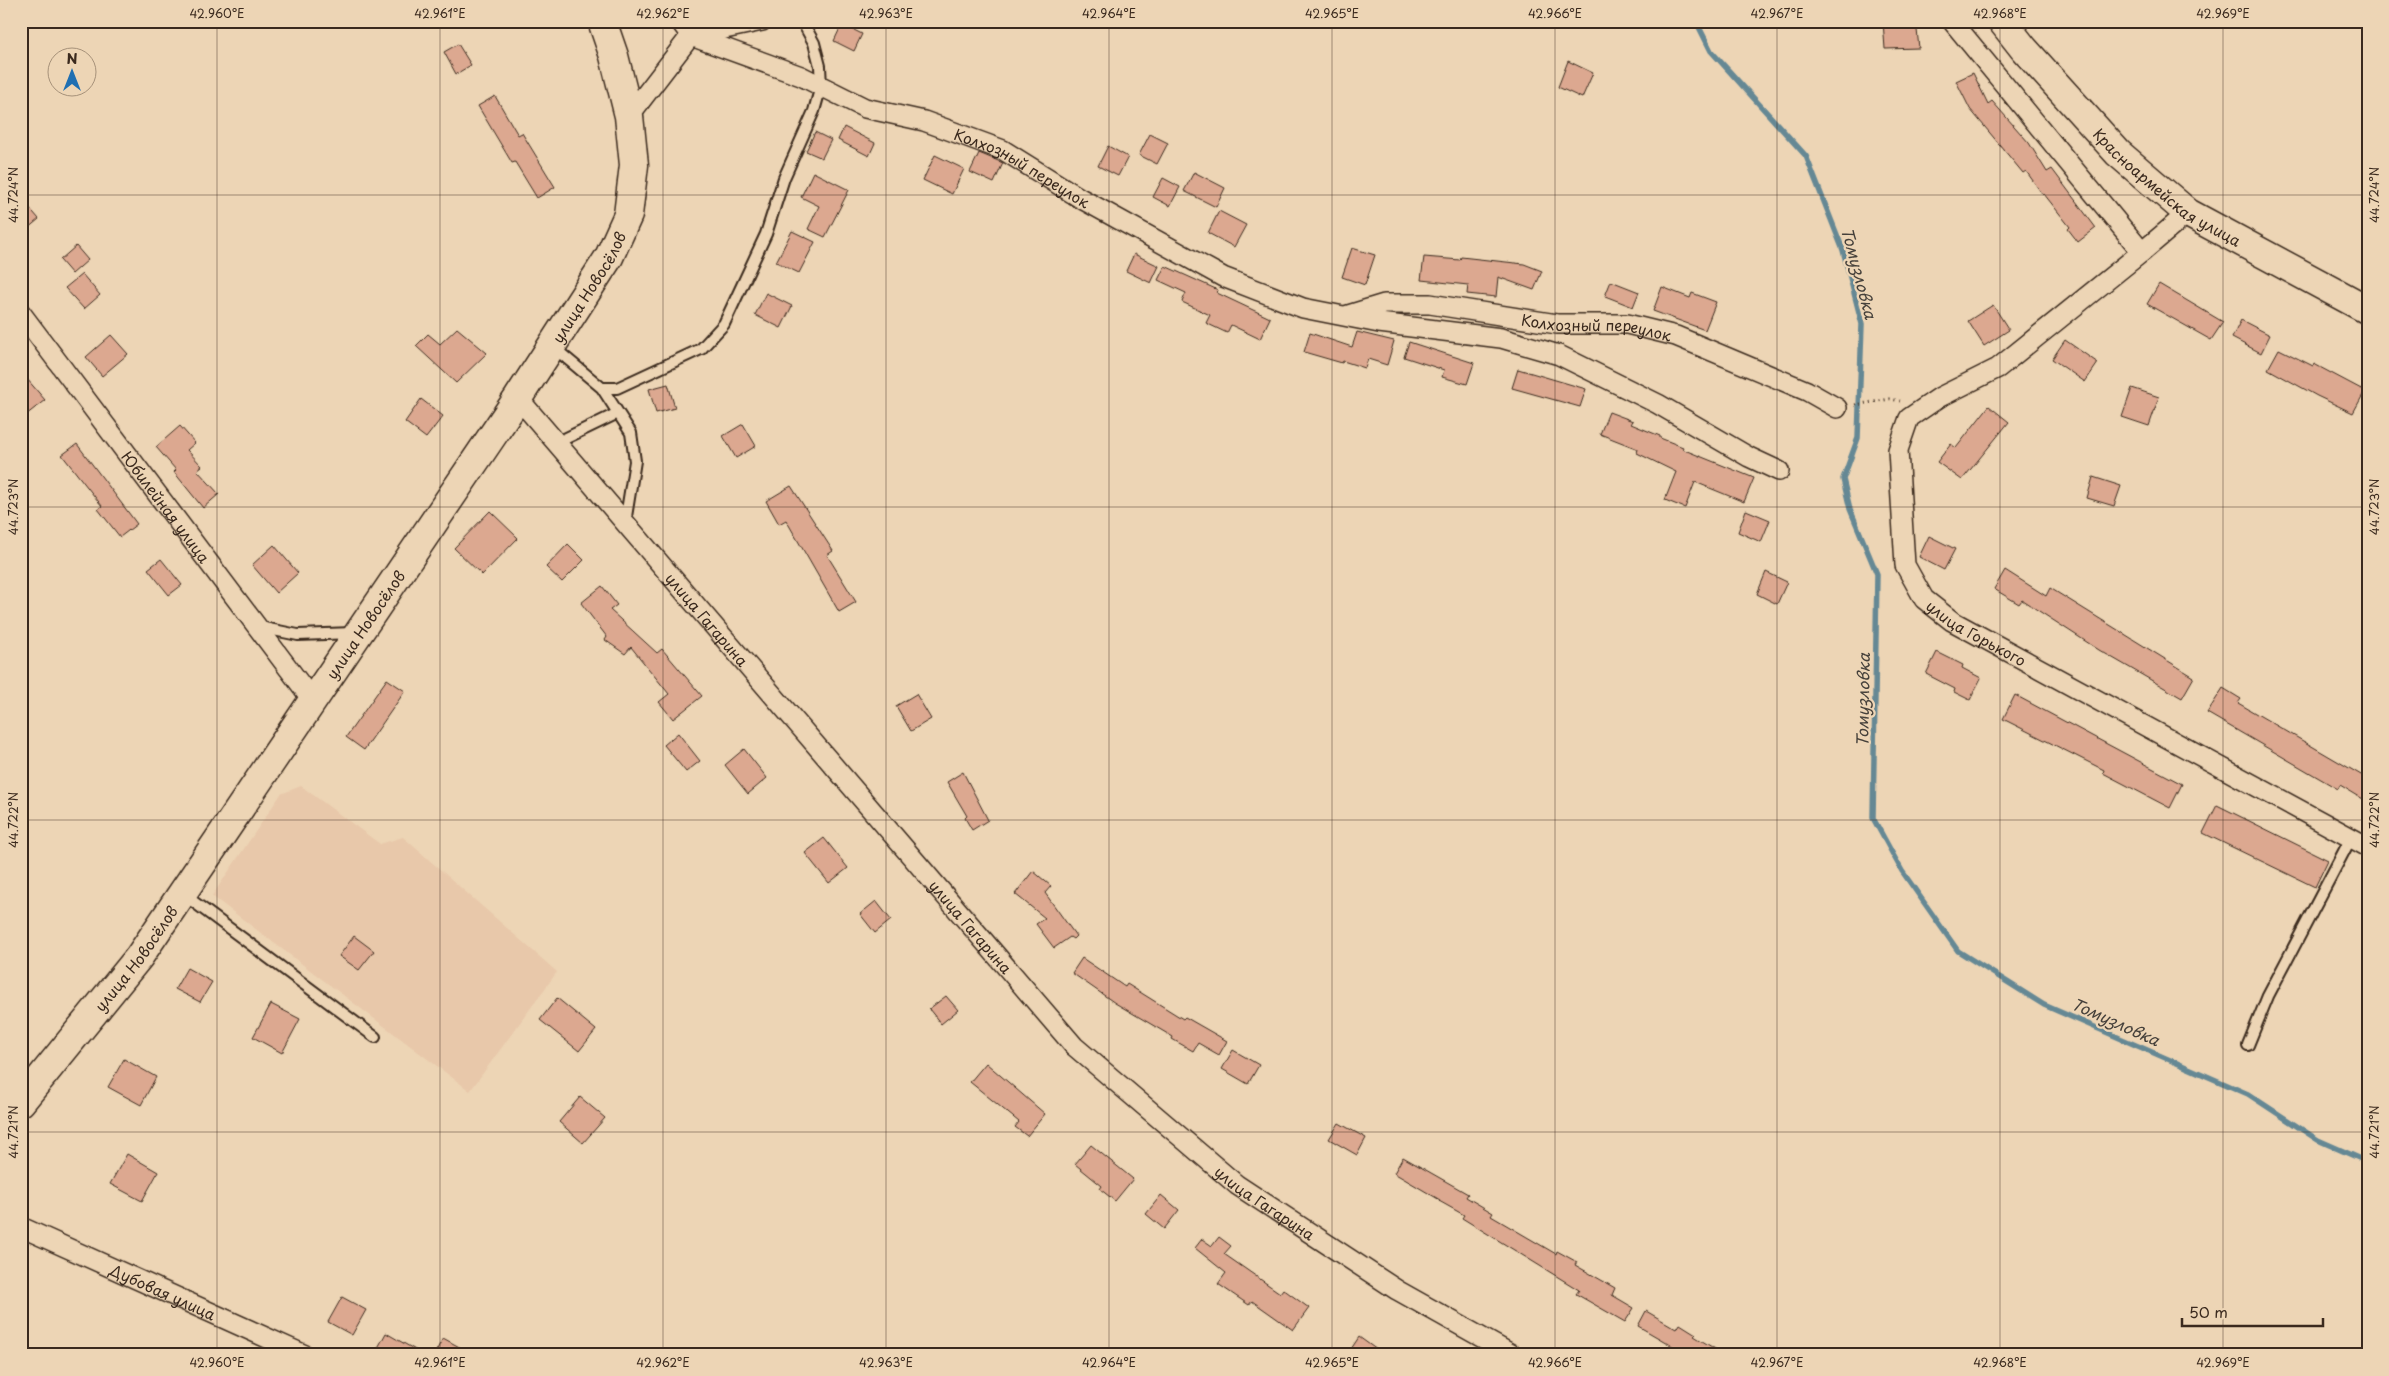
<svg xmlns="http://www.w3.org/2000/svg" width="2389" height="1376" font-family="'Playpen Sans',sans-serif">
<rect width="100%" height="100%" fill="#edd5b5"/>
<filter id="ink" filterUnits="userSpaceOnUse"><feTurbulence type="fractalNoise" baseFrequency=".02" numOctaves="2"/><feDisplacementMap in="SourceGraphic" scale="10" xChannelSelector="R" yChannelSelector="G"/><feConvolveMatrix kernelMatrix="1 2 1 2 8 2 1 2 1" color-interpolation-filters="sRGB"/></filter>
<g filter="url(#ink)">
<path fill="#e8c8aa" d="M301,786L380,844L403,837L557,972L470,1091L212,896L281,794Z"/>
<g fill="none" stroke-linecap="round" stroke-linejoin="round">
<path stroke="#658894" stroke-width="5.5" d="M1696,21L1711,51L1806,156L1843,250L1862,324L1858,438L1843,479L1850,509L1877,574L1873,818L1902,871L1958,951L2044,1005L2248,1094L2318,1140L2368,1162"/>
</g>
<path fill="#dca890" stroke="#3b2a1e" d="M1883,21H1916L1919,48L1885,49Z
M842,24L862,34L854,51L834,41Z
M458,44L471,65L456,74L444,52Z
M1568,61L1593,73L1582,98L1558,87Z
M1973,73L1988,104L1992,101L2029,143L2047,172L2052,169L2096,228L2078,242L2068,229L2070,227L2044,194L2043,195L2026,171L2023,173L1970,109L1956,81Z
M495,96L518,135L522,133L555,187L537,198L515,162L512,163L478,106Z
M844,127L875,143L869,156L838,140Z
M815,132L831,140L822,158L806,151Z
M1150,134L1168,143L1157,164L1139,155Z
M1108,146L1128,157L1118,176L1098,166Z
M979,153L1003,163L994,183L970,172Z
M935,155L964,169L952,194L923,180Z
M813,172L849,190L825,237L808,229L819,206L801,197Z
M1194,172L1225,188L1216,207L1184,191Z
M1163,178L1180,187L1170,206L1153,197Z
M21,198L39,219L21,234Z
M1219,211L1246,225L1234,247L1208,233Z
M792,231L815,242L799,273L776,262Z
M76,246L88,260L72,274L60,260Z
M1352,248L1375,255L1365,285L1342,277Z
M1134,254L1159,266L1151,283L1126,271Z
M1424,257L1460,260L1461,257L1524,264L1542,271L1534,290L1498,277L1496,297L1467,294L1468,285L1421,280Z
M1165,266L1218,290L1217,293L1270,318L1260,339L1231,325L1227,333L1206,323L1210,315L1182,302L1186,293L1158,280Z
M82,274L100,295L84,309L65,288Z
M1611,281L1639,292L1633,307L1605,296Z
M2159,284L2223,322L2211,340L2147,304Z
M1662,287L1690,298L1692,293L1716,302L1705,330L1653,311Z
M766,293L792,306L781,328L755,315Z
M1993,305L2009,330L1984,346L1968,321Z
M2241,320L2270,335L2261,353L2232,338Z
M457,328L487,353L456,383L416,346L428,334L440,344Z
M1357,332L1394,341L1387,365L1368,359L1365,368L1343,361L1342,363L1304,352L1310,333L1352,347Z
M111,335L128,354L102,376L86,357Z
M2065,340L2098,363L2085,382L2052,359Z
M1409,342L1474,363L1467,384L1442,377L1444,370L1404,357Z
M2279,349L2313,366L2314,364L2365,391L2353,413L2317,396L2268,369Z
M1518,369L1586,389L1580,407L1512,388Z
M21,372L45,400L21,419Z
M668,384L675,408L656,413L649,389Z
M2132,388L2159,397L2149,426L2122,417Z
M421,399L443,416L426,438L405,422Z
M1989,406L2009,422L1962,480L1937,462L1951,444L1956,448Z
M1609,412L1633,421L1631,424L1660,436V438L1683,447L1682,449L1754,478L1744,502L1695,482L1685,508L1665,500L1676,472L1637,453L1638,449L1600,434Z
M743,424L756,446L736,458L723,436Z
M180,426L195,443L187,450L202,466L197,470L219,494L203,508L174,472L176,470L156,447Z
M77,444L137,524L120,537L98,509L102,506L62,455Z
M2093,477L2121,486L2114,506L2087,498Z
M791,486L833,551L827,555L856,602L839,612L786,520L779,524L766,501Z
M1746,510L1770,520L1761,542L1738,532Z
M490,511L518,538L482,575L454,548Z
M1929,536L1955,549L1944,570L1919,557Z
M568,544L584,560L562,582L546,567Z
M274,545L298,573L276,593L252,565Z
M161,559L182,585L169,595L148,569Z
M2005,570L2046,596L2050,588L2194,677L2182,698L2099,650L2022,600L2019,604L1994,589Z
M1766,572L1787,582L1777,604L1757,594Z
M602,586L617,605L610,610L657,653L662,649L702,696L673,719L659,702L669,694L631,647L625,654L605,640L607,637L581,603Z
M1937,652L1963,665L1962,668L1981,678L1970,700L1954,692L1955,689L1926,674Z
M387,679L405,691L364,750L346,737Z
M2223,688L2241,699L2238,703L2368,779V802L2340,785L2338,789L2207,713Z
M916,694L931,719L911,731L896,706Z
M2015,695L2182,784L2170,808L2103,773L2104,770L2003,719Z
M678,733L700,761L686,772L664,745Z
M744,749L767,778L748,794L725,765Z
M963,772L988,820L972,830L965,818L967,816L947,782Z
M2217,805L2328,860L2315,887L2203,833Z
M824,838L848,868L829,883L805,853Z
M1033,871L1051,886L1045,893L1076,936L1073,939L1070,937L1054,948L1036,924L1045,918L1015,894Z
M876,901L891,920L875,933L860,914Z
M354,936L374,951L359,970L339,956Z
M1082,958L1125,987L1127,984L1183,1019L1185,1017L1227,1041L1219,1055L1198,1043L1193,1051L1172,1039L1173,1037L1115,1003L1072,973Z
M187,968L212,982L200,1002L175,989Z
M946,996L958,1010L941,1024L929,1009Z
M557,998L596,1030L579,1051L540,1020Z
M271,1004L300,1019L282,1053L253,1037Z
M1233,1050L1259,1065L1248,1084L1222,1069Z
M124,1059L156,1077L141,1105L108,1087Z
M986,1063L1045,1114L1027,1136L1015,1127L1019,1122L970,1082Z
M580,1097L605,1118L583,1143L559,1122Z
M1339,1123L1366,1138L1357,1155L1329,1139Z
M1091,1145L1133,1179L1115,1201L1100,1189L1102,1186L1075,1164Z
M127,1154L158,1172L142,1201L110,1184Z
M1403,1157L1468,1194L1466,1197L1493,1213L1491,1216L1556,1254L1557,1251L1577,1262L1575,1265L1615,1288L1612,1295L1634,1308L1625,1322L1576,1294L1579,1290L1462,1218L1464,1215L1439,1201L1440,1200L1394,1173Z
M1161,1195L1179,1210L1164,1229L1146,1214Z
M1219,1237L1231,1246L1224,1254L1280,1293L1283,1289L1309,1308L1293,1330L1252,1301L1249,1305L1218,1284L1226,1273L1195,1248L1202,1239L1212,1246Z
M342,1297L366,1310L352,1335L328,1322Z
M1646,1311L1677,1329L1680,1324L1696,1334L1694,1336L1725,1355H1688L1638,1326Z
M386,1333L424,1355H374Z
M1359,1337L1384,1355H1347Z
M443,1338L474,1355H434Z"/>
<g fill="none" stroke-linecap="round" stroke-linejoin="round">
<defs>
<path id="service" d="M552,346L602,388H617L701,349L724,324L766,234L784,178L814,111L821,86L820,66L814,43L802,21
M602,388L631,433L635,461L625,523
M556,443L618,413
M259,627L298,635L353,633
M183,894L375,1037
M2248,1045L2268,996L2351,838"/>
<g id="minor">
<path d="M680,21L691,36"/>
<path d="M1952,21L2142,252"/>
<path id="s1" d="M691,36L801,76L865,108L924,121L1003,150L1080,198L1223,277L1303,308L1379,323L1501,338L1559,355L1658,404L1749,457L1779,471"/>
<path d="M692,36L762,21"/>
<path d="M629,116L702,21"/>
<path id="s2" d="M2188,213L2142,252L1998,368L1940,397L1909,418L1898,450L1905,565L1924,599L1952,621L2368,847"/>
<path id="s3" d="M21,313L313,701"/>
<path id="s4" d="M1348,315L1384,304H1430L1557,324H1627L1676,336L1807,391L1837,408"/>
<path id="s5" d="M518,398L1074,1046L1237,1185L1397,1290L1513,1355"/>
<path id="s6" d="M21,1227L305,1355"/>
</g>
<g id="secondary">
<path id="s7" d="M2002,21L2024,49L2118,153L2188,213L2368,310"/>
</g>
<g id="primary">
<path id="s8" d="M21,1102L139,957L518,398L609,257L628,215L634,165L629,116L614,56L602,21"/>
</g>
</defs>
<use href="#service" stroke="#3b2a1e" stroke-width="14"/>
<use href="#minor" stroke="#3b2a1e" stroke-width="22"/>
<use href="#secondary" stroke="#3b2a1e" stroke-width="31"/>
<use href="#primary" stroke="#3b2a1e" stroke-width="31"/>
<path stroke="#3b2a1e" stroke-width="3" stroke-dasharray="1 4" stroke-linecap="butt" d="M1855,405L1890,399L1900,401"/>
<use href="#service" stroke="#edd5b5" stroke-width="10"/>
<use href="#minor" stroke="#edd5b5" stroke-width="19"/>
<use href="#secondary" stroke="#edd5b5" stroke-width="28"/>
<use href="#primary" stroke="#edd5b5" stroke-width="28"/>
</g>
</g>
<path fill="none" stroke="#3b2a1e" stroke-width="1" stroke-opacity="0.45" d="M217,21V1355M440,21V1355M663,21V1355M886,21V1355M1109,21V1355M1332,21V1355M1555,21V1355M1777,21V1355M2000,21V1355M2223,21V1355M21,195H2368M21,507H2368M21,820H2368M21,1132H2368"/>
<g text-anchor="middle" dominant-baseline="central" stroke-width="4.5" stroke-linejoin="round" paint-order="stroke">
<g font-size="15" fill="#3b2a1e" stroke="#edd5b5">
<text stroke="none"><textPath href="#s1" startOffset="358">Колхозный переулок</textPath></text>
<text stroke="none"><textPath href="#s7" startOffset="236">Красноармейская улица</textPath></text>
<text stroke="none"><textPath href="#s8" startOffset="994">улица Новосёлов</textPath></text>
<text stroke="none"><textPath href="#s4" startOffset="252">Колхозный переулок</textPath></text>
<text stroke="none"><textPath href="#s3" startOffset="242">Юбилейная улица</textPath></text>
<text stroke="none"><textPath href="#s5" startOffset="291">улица Гагарина</textPath></text>
<text stroke="none"><textPath href="#s8" startOffset="589">улица Новосёлов</textPath></text>
<text stroke="none"><textPath href="#s2" startOffset="598">улица Горького</textPath></text>
<text stroke="none"><textPath href="#s5" startOffset="696">улица Гагарина</textPath></text>
<text stroke="none"><textPath href="#s8" startOffset="184">улица Новосёлов</textPath></text>
<text stroke="none"><textPath href="#s5" startOffset="1101">улица Гагарина</textPath></text>
<text stroke="none"><textPath href="#s6" startOffset="156">Дубовая улица</textPath></text>
</g>
<g font-size="16" font-style="italic" fill="#46413b" stroke="#edd5b5">
<text transform="translate(1860 273) rotate(75)">Томузловка</text>
<text transform="translate(1862 700) rotate(-89)">Томузловка</text>
<text transform="translate(2116 1021) rotate(24)">Томузловка</text>
</g>
</g>
<rect width="2389" height="1376" fill="none" stroke="#edd5b5" stroke-width="55"/>
<g transform="translate(72 72)"><circle r="24" fill="#edd5b5" stroke="#a69179"/>
<path d="M0-4L9 19L0 12L-9 19Z" fill="#1f6fb2"/>
<text y="-8" font-size="14" font-weight="bold" text-anchor="middle" fill="#3b2a1e">N</text>
</g>
<path d="M2182 1318v8h141v-8" fill="none" stroke="#3b2a1e" stroke-width="2.5"/>
<text x="2189" y="1318" font-size="15" fill="#3b2a1e" stroke="#edd5b5" stroke-width="4" paint-order="stroke">50 m</text>
<rect x="28" y="28" width="2334" height="1320" fill="none" stroke="#3b2a1e" stroke-width="2"/>
<g font-size="12" text-anchor="middle" fill="#3b2a1e">
<text x="217" y="18">42.960°E</text>
<text x="440" y="18">42.961°E</text>
<text x="663" y="18">42.962°E</text>
<text x="886" y="18">42.963°E</text>
<text x="1109" y="18">42.964°E</text>
<text x="1332" y="18">42.965°E</text>
<text x="1555" y="18">42.966°E</text>
<text x="1777" y="18">42.967°E</text>
<text x="2000" y="18">42.968°E</text>
<text x="2223" y="18">42.969°E</text>
<text transform="translate(14 195) rotate(-90)" y="4">44.724°N</text>
<text transform="translate(2375 195) rotate(-90)" y="4">44.724°N</text>
<text transform="translate(14 507) rotate(-90)" y="4">44.723°N</text>
<text transform="translate(2375 507) rotate(-90)" y="4">44.723°N</text>
<text transform="translate(14 820) rotate(-90)" y="4">44.722°N</text>
<text transform="translate(2375 820) rotate(-90)" y="4">44.722°N</text>
<text transform="translate(14 1132) rotate(-90)" y="4">44.721°N</text>
<text transform="translate(2375 1132) rotate(-90)" y="4">44.721°N</text>
<text x="217" y="1367">42.960°E</text>
<text x="440" y="1367">42.961°E</text>
<text x="663" y="1367">42.962°E</text>
<text x="886" y="1367">42.963°E</text>
<text x="1109" y="1367">42.964°E</text>
<text x="1332" y="1367">42.965°E</text>
<text x="1555" y="1367">42.966°E</text>
<text x="1777" y="1367">42.967°E</text>
<text x="2000" y="1367">42.968°E</text>
<text x="2223" y="1367">42.969°E</text>
</g>
</svg>
